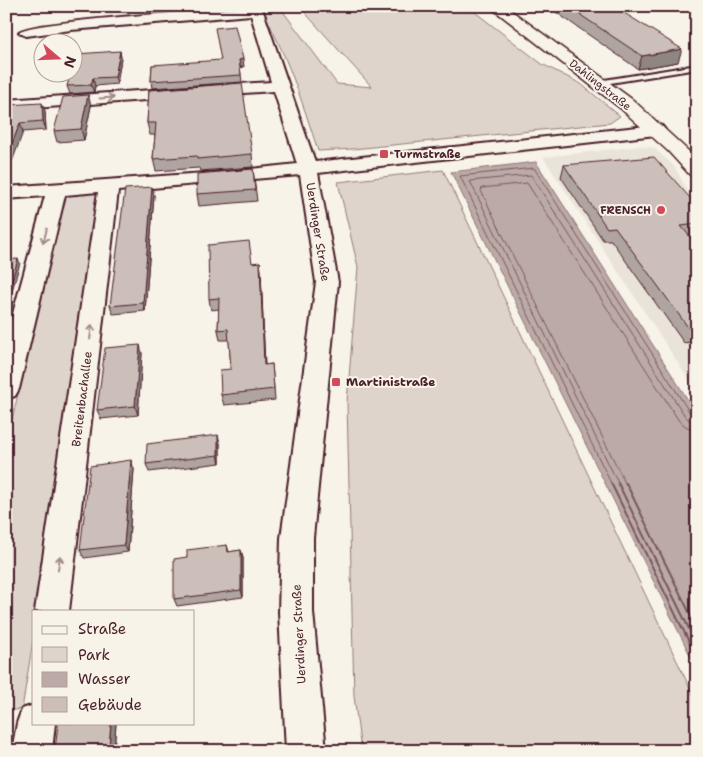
<svg xmlns="http://www.w3.org/2000/svg" width="703" height="757" font-family="'Shantell Sans',sans-serif">
<rect width="100%" height="100%" fill="#f7f3e8"/>
<filter id="ink" filterUnits="userSpaceOnUse"><feTurbulence type="fractalNoise" baseFrequency=".02" numOctaves="2"/><feDisplacementMap in="SourceGraphic" scale="10" xChannelSelector="R" yChannelSelector="G"/><feConvolveMatrix kernelMatrix="1 2 1 2 8 2 1 2 1" color-interpolation-filters="sRGB"/></filter>
<g filter="url(#ink)">
<path fill="#eae3da" d="M641,146L654,148L675,167L697,210V392L543,157Z"/>
<path fill="#ded4cc" stroke="#947a7c" d="M260,6H279L337,84L372,87L299,6H467L542,64L581,84L620,116L610,123L353,149L318,151C302,100 286,53 260,6Z
M443,170L697,703V751H361L354,696L347,402L358,267L338,182Z
M104,192L37,611H34V634L22,709L6,711V445L65,195Z"/>
<path fill="#bcaaa7" stroke="#8e7275" d="M536,162L697,414V669L451,172Z"/>
<g fill="none" stroke-linecap="round" stroke-linejoin="round">
<path stroke="#78575d" stroke-width="1" d="M612,485L460,176L534,168L690,413L697,416
M619,485L470,181L531,175L685,416L690,421L697,422
M626,485L481,191L482,188L527,183L679,421L687,427L697,429"/>
<path stroke="#78575d" stroke-width="2" d="M611,483L697,658
M618,483L697,645
M626,483L697,628"/>
<defs>
<path id="service" d="M697,65V69L598,85L594,83L598,81Z"/>
<path id="minor" d="M256,7L263,11L315,162L656,125L662,126L665,130L662,134L656,135L318,173L338,282L313,538V612L326,751H286L279,612L281,538L316,282L300,175L118,191L69,611H35L98,192L65,195L19,389L15,396L6,399V339L45,196L6,199V187L233,171L297,164L274,91L6,110V100L271,82L251,15L71,30L26,36L19,32C27,21 228,9 256,7Z
M34,705V723H55L52,751H12L17,723L22,709Z"/>
<path id="tertiary" d="M489,6H505L633,100L697,159V177L690,175L668,151L620,108Z"/>
</defs>
<use href="#service" stroke="#4a1f2b" stroke-width="4"/>
<use href="#minor" stroke="#4a1f2b" stroke-width="4"/>
<use href="#tertiary" stroke="#4a1f2b" stroke-width="3"/>
<use href="#service" fill="#f7f3e8" fill-rule="evenodd"/>
<use href="#minor" fill="#f7f3e8" fill-rule="evenodd"/>
<use href="#tertiary" fill="#f7f3e8" fill-rule="evenodd"/>
</g>
<path fill="#afa49f" stroke="#4a1f2b" d="M547,6H613L678,62L638,69Z
M120,51L121,58L117,84L95,86L94,92L70,94L67,86Z
M152,65L244,67H240L242,82L152,88L151,81Z
M149,90L252,154L253,167L200,171L199,168L156,171L153,159L155,135H150L147,123Z
M88,95L91,106L84,140L57,142L54,131Z
M6,105L45,111L46,130L23,132Z
M564,165L697,206V236L690,237L697,245V341L684,343L611,240H603L561,177Z
M253,169L257,201L199,206L197,194Z
M154,195L145,311L113,314L110,306Z
M260,262L261,272L265,365L272,364L275,400L224,405L221,395L231,369L229,340H220L218,330L219,309L211,310L209,299L252,263Z
M142,353L138,415L101,419L97,410Z
M220,443V463L149,472L146,464Z
M134,469L128,552L84,558L80,550Z
M227,545L229,552L241,550L243,558V597L177,606L174,599L187,557Z
M116,723L114,751H55Z"/>
<path fill="#8f8682" stroke="#4a1f2b" d="M682,49L678,62L638,69L642,56Z
M120,51L121,58L117,84L115,77Z
M243,59L244,67H240L239,60Z
M93,78L95,86L94,92L91,85Z
M88,95L91,106L84,140L81,129Z
M42,103L45,111L46,130L43,121Z
M20,123L23,132L6,178V159Z
M152,187L154,195L145,311L143,303Z
M18,259L20,263L6,312V300Z
M260,262L261,272L265,375L264,365Z
M140,345L142,353L138,415L135,406Z
M218,435L220,443V463L218,455Z
M131,460L134,469L128,552L124,545Z
M241,550L243,558V597L241,590Z
M111,723H116L114,751L109,746Z"/>
<path fill="#ccbfb9" stroke="#4a1f2b" d="M567,6H613L682,49L642,56Z
M235,26L243,59L239,60L241,75L151,81L152,65L221,60L215,28Z
M120,51L115,77L93,78L91,85L67,86L71,72H72V67L76,54Z
M242,83L252,154L197,159V156L153,159L156,123H147L149,90Z
M88,95L81,129L54,131L63,97Z
M42,103L43,121L20,123L6,159V105Z
M654,157L697,206V224L681,226L697,245V329L690,330L615,227L607,228L564,165Z
M253,169L255,190L197,194V174Z
M152,187L143,303L110,306L125,189Z
M249,241L252,263L260,262L264,365L272,364L274,389L221,395L220,370L231,369L228,329L218,330L219,298L209,299L208,245Z
M18,259L6,300V260Z
M140,345L135,406L97,410L105,348Z
M218,435V455L146,464L147,444Z
M131,460L124,545L80,550L90,466Z
M227,545L228,552L241,550V590L174,599V559L187,557V550Z
M58,723H111L109,746L80,751H55Z
M229,746V751H197Z"/>
<defs><path id="oneway-shaft" d="M-6 0H5M1.5-3L5.5 0L1.5 3" fill="none" stroke-width="1.6" stroke-linecap="round" stroke-linejoin="round" transform="scale(1.25)"/></defs>
<g stroke="#a0898a">
<use href="#oneway-shaft" transform="translate(107 98) rotate(-4)"/>
<use href="#oneway-shaft" transform="translate(45 236) rotate(104)"/>
<use href="#oneway-shaft" transform="translate(91 332) rotate(-83)"/>
<use href="#oneway-shaft" transform="translate(59 563) rotate(-82)"/>
</g>
</g>
<g fill="#d1495b" stroke="#f7f3e8" stroke-width="2">
<rect x="379" y="149" width="10" height="10" rx="2.5"/>
<circle cx="661" cy="210" r="5"/>
<rect x="331" y="377" width="10" height="10" rx="2.5"/>
</g>
<g text-anchor="middle" dominant-baseline="central" stroke-width="4" stroke-linejoin="round" paint-order="stroke">
<g font-size="11" fill="#4a1f2b" stroke="#f7f3e8">
<text transform="translate(600 85) rotate(38)">Dahlingstraße</text>
</g>
<g font-size="11" font-weight="bold" fill="#4a1f2b" stroke="#f7f3e8" text-anchor="start">
<text x="394" y="154">Turmstraße</text>
<text x="651" y="210" text-anchor="end">FRENSCH</text>
</g>
<g font-size="12" fill="#4a1f2b" stroke="#f7f3e8">
<text transform="translate(318 232) rotate(81)">Uerdinger Straße</text>
<text transform="translate(82 399) rotate(-83)">Breitenbachallee</text>
<text transform="translate(299 634) rotate(-93)">Uerdinger Straße</text>
</g>
<g font-size="12" font-weight="bold" fill="#4a1f2b" stroke="#f7f3e8" text-anchor="start">
<text x="346" y="382">Martinistraße</text>
</g>
</g>
<rect width="703" height="757" fill="none" stroke="#f7f3e8" stroke-width="25"/>
<rect x="12" y="12" width="678" height="732" fill="none" stroke="#4a1f2b" stroke-width="2" filter="url(#ink)"/>
<rect x="32" y="610" width="162" height="115" fill="#f7f3e8" stroke="#b29e9c"/>
<rect x="42" y="626" width="25" height="8" fill="#f7f3e8" stroke="#b29e9c"/>
<text x="78" y="634" font-size="15" fill="#4a1f2b">Straße</text>
<rect x="42" y="647" width="25" height="15" fill="#ded4cc" stroke="#b29e9c"/>
<text x="78" y="660" font-size="15" fill="#4a1f2b">Park</text>
<rect x="42" y="672" width="25" height="15" fill="#bcaaa7" stroke="#b29e9c"/>
<text x="78" y="684" font-size="15" fill="#4a1f2b">Wasser</text>
<rect x="42" y="697" width="25" height="15" fill="#ccbfb9" stroke="#b29e9c"/>
<text x="78" y="710" font-size="15" fill="#4a1f2b">Gebäude</text>
<g transform="translate(58 58) rotate(109)"><circle r="24" fill="#f7f3e8" stroke="#b29e9c"/>
<path d="M0-4L9 19L0 12L-9 19Z" fill="#d1495b"/>
<text y="-8" font-size="14" font-weight="bold" text-anchor="middle" fill="#4a1f2b">N</text>
</g>
</svg>
